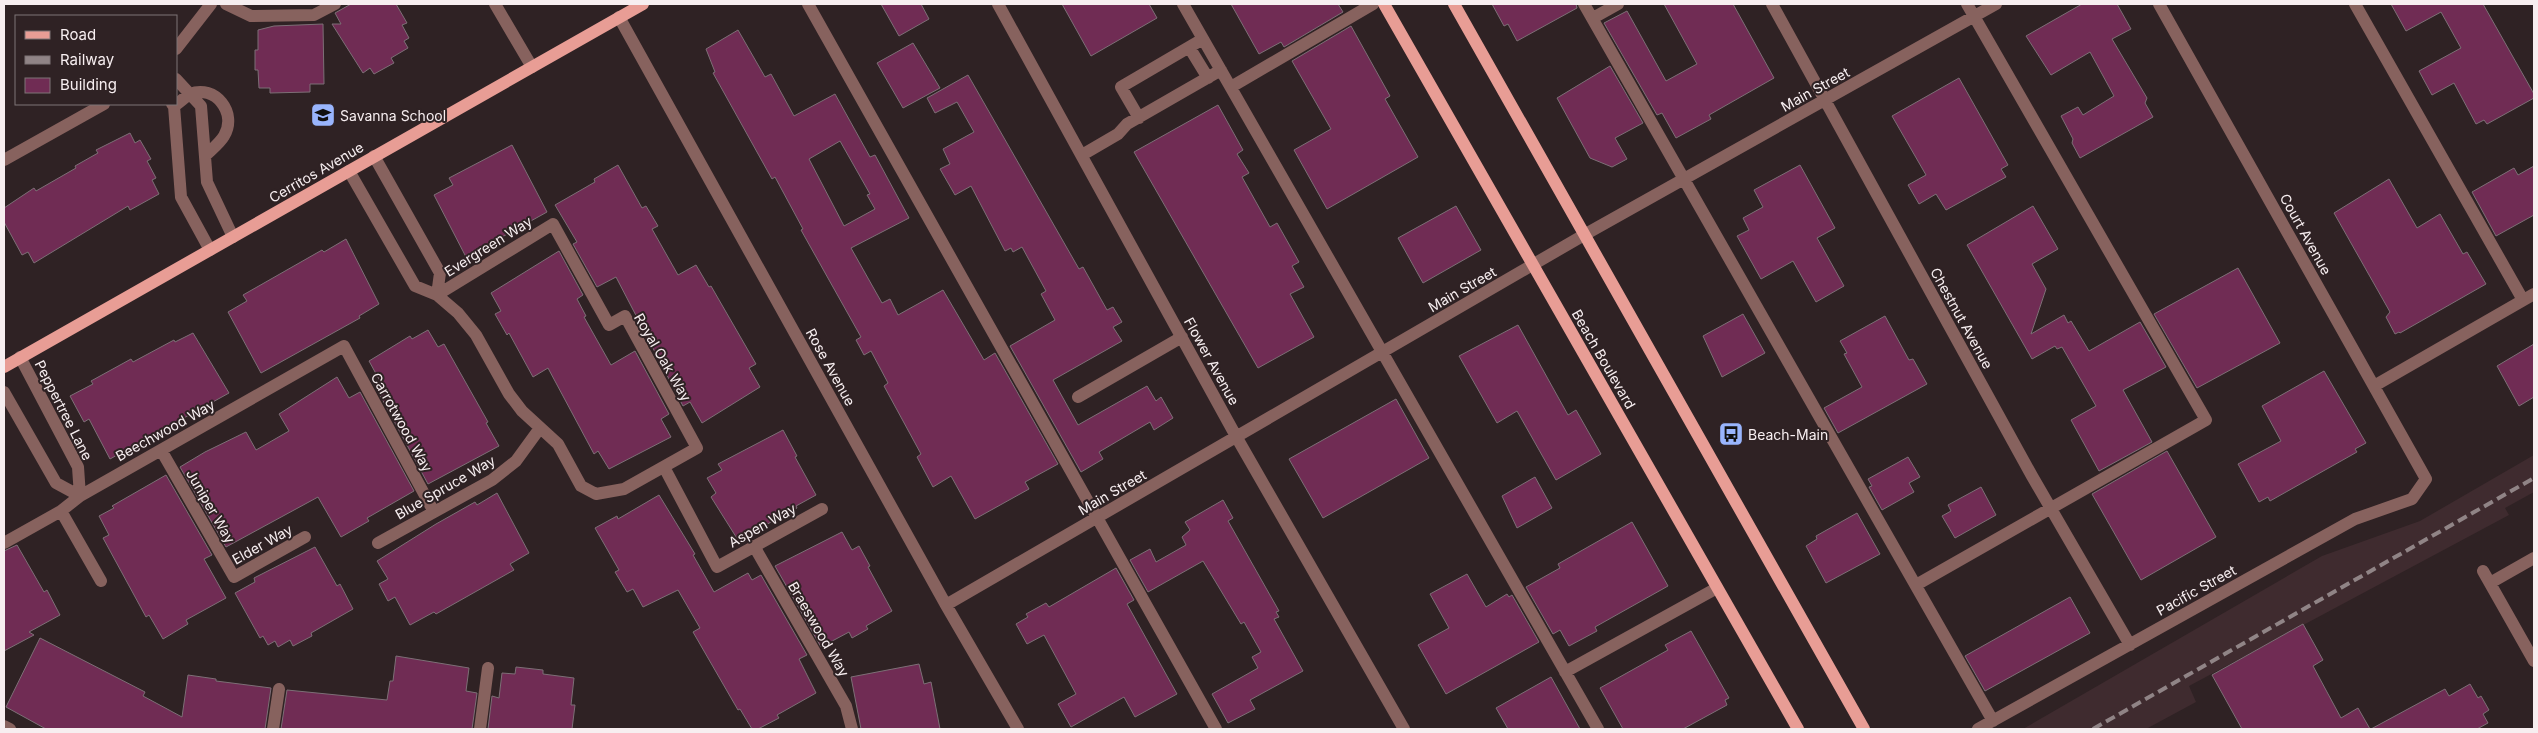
<svg xmlns="http://www.w3.org/2000/svg" width="2538" height="733" font-family="Inter,sans-serif">
<rect width="100%" height="100%" fill="#2f2224"/>
<path fill="#3f2b2f" d="M2534,455V492L2505,508L2509,515L2189,686L2196,702L2146,729H2023L2322,556L2420,521Z"/>
<path fill="#702c54" stroke="#7d6f76" fill-rule="evenodd" d="M351,4H396L407,23L402,25L409,38L404,41L408,48L391,58L394,63L374,74L370,68L363,73L332,24H341L335,13Z
M881,4H921L929,19L899,36Z
M1062,4H1149L1157,18L1091,56Z
M1231,4H1338L1343,12L1284,47L1281,42L1259,54Z
M1492,4H1576L1577,8L1517,41L1508,24L1504,26Z
M1664,4H1733L1774,78L1709,115L1711,119L1676,138L1662,113L1657,115L1604,23L1627,11L1666,81L1697,64Z
M2082,4H2117L2131,29L2112,39L2147,98L2145,103L2153,117L2080,158L2072,143L2073,139L2061,116L2078,107L2083,115L2114,96L2090,52L2051,75L2026,36Z
M2391,4H2483L2534,94V98L2487,124L2484,120L2476,124L2454,83L2432,95L2419,71L2461,48L2441,12L2406,31Z
M323,24L324,84H310V92L270,93V88H259L258,70H255V50H258V30L274,26Z
M1351,26L1390,96L1385,99L1418,157L1327,209L1294,150L1331,129L1292,61Z
M738,30L765,77L771,74L794,116L835,94L870,157L875,155L909,218L851,248L882,303L890,299L898,315L943,290L984,360L995,353L1058,464L1025,482L1029,489L975,519L951,476L933,487L917,457L921,454L884,386L888,383L871,351L864,355L856,340L861,337L801,230L803,229L775,177L772,179L713,73L715,72L706,49ZM840,141L870,194L867,195L875,209L844,226L809,159Z
M913,43L940,88L903,108L877,63Z
M1610,66L1643,123L1615,138L1627,159L1612,167L1590,158L1557,98Z
M968,75L1079,269L1083,267L1107,310L1113,307L1122,322L1113,327L1122,341L1053,380L1078,425L1147,386L1156,401L1161,397L1173,418L1154,430L1150,422L1099,452L1103,459L1081,472L1010,346L1055,320L1041,294L1046,291L1022,247L1013,252L1011,248L1005,251L971,186L955,195L940,169L950,164L943,149L974,132L957,102L935,113L927,98Z
M1959,78L2008,165L2001,169L2006,177L1946,210L1936,194L1919,204L1908,185L1926,175L1892,116Z
M1218,105L1243,150L1237,154L1249,173L1242,177L1270,227L1277,223L1299,262L1292,266L1304,287L1290,294L1314,337L1258,368L1134,152Z
M130,133L135,143L140,140L151,159L147,161L156,178L152,180L159,194L130,210L128,206L34,263L28,252L22,255L4,222V208L34,188L36,191L76,168L75,166L98,153L96,150Z
M512,145L547,212L466,257L434,195L453,185L449,178Z
M618,165L642,208L646,206L658,226L652,229L678,275L696,265L709,287L711,286L756,364L749,368L760,387L702,423L690,402L683,406L616,277L597,287L573,244L577,242L555,205L595,182L594,179Z
M1800,165L1835,228L1817,238L1844,286L1816,302L1793,261L1761,279L1737,236L1749,230L1743,218L1763,207L1754,190Z
M2534,166V215L2496,236L2472,192L2514,168L2518,175Z
M2389,179L2417,228L2440,214L2463,254L2467,252L2486,284L2400,333L2399,332L2395,334L2386,317L2390,312L2334,213Z
M1456,206L1481,250L1423,283L1398,238Z
M2033,206L2058,249L2032,264L2046,289L2031,334L2064,315L2068,323L2071,321L2089,351L2140,322L2166,367L2123,390L2152,442L2099,471L2071,420L2096,406L2062,347L2057,349L2055,346L2032,359L1967,245Z
M346,239L379,304L359,316L360,318L261,373L228,312L247,301L243,295L322,250L324,252Z
M559,251L583,295L577,299L586,316L584,317L611,365L635,351L669,414L661,419L671,437L609,469L598,451L594,454L548,368L533,377L509,333L507,335L495,314L501,311L491,293Z
M2238,268L2280,343L2197,388L2154,314Z
M1743,314L1765,353L1722,377L1703,336Z
M1885,316L1909,360L1913,359L1927,384L1838,433L1824,408L1862,387L1844,354L1847,353L1840,341Z
M1518,325L1568,415L1576,410L1601,454L1556,480L1517,411L1497,423L1459,356Z
M428,330L438,347L444,344L488,422L486,423L499,446L428,484L374,384L380,381L369,361L410,336L412,339Z
M193,333L229,393L110,459L89,419L84,422L70,396L93,384L91,381L131,359L133,362L174,340L175,342Z
M2534,344V397L2519,406L2497,366Z
M2324,371L2366,443L2355,449L2357,452L2270,501L2268,497L2259,502L2238,464L2281,441L2262,406Z
M337,377L349,398L360,392L414,491L367,518L369,521L341,537L318,497L226,547L180,467L205,452L246,432L256,450L289,431L279,414Z
M1396,399L1429,458L1323,518L1289,459Z
M783,430L797,456L795,457L816,495L796,506L797,508L738,540L711,497L716,493L707,478L722,470L718,464Z
M2167,451L2216,537L2141,580L2092,494Z
M1908,457L1920,477L1909,483L1914,492L1882,510L1869,487L1872,486L1868,479Z
M166,475L212,555L204,559L226,598L186,620L188,624L163,639L149,615L146,617L103,538L109,535L99,516L114,508L112,506Z
M1535,477L1552,508L1517,528L1502,496Z
M1981,487L1996,515L1955,538L1942,516L1951,511L1948,505Z
M497,493L529,553L510,564L514,570L436,614L434,612L410,625L395,597L388,601L379,584L388,579L377,561L436,524L475,502L477,505Z
M659,495L695,554L693,555L714,592L748,573L752,580L761,575L807,655L799,659L816,693L777,715L779,718L758,729H752L740,709L738,710L693,632L700,628L678,590L643,607L633,589L627,592L615,572L619,570L595,528L617,516L618,519Z
M1223,500L1233,518L1228,521L1279,611L1276,612L1279,617L1274,619L1303,671L1250,700L1255,709L1228,723L1212,694L1258,668L1252,657L1261,652L1244,622L1241,624L1203,561L1148,592L1130,560L1150,549L1156,562L1186,545L1182,537L1190,530L1185,522Z
M1857,513L1880,554L1826,583L1806,546L1817,539L1816,536Z
M1632,522L1668,586L1595,627L1597,631L1569,646L1560,630L1553,634L1526,587L1560,568L1558,564Z
M842,532L852,550L859,546L870,566L868,567L892,611L866,626L868,629L852,638L849,632L821,647L775,566Z
M17,545L44,592L47,590L60,615L29,632L34,635L4,651V551Z
M315,547L337,586L340,584L353,609L311,633L312,636L293,646L290,640L278,647L275,641L268,645L263,636L260,638L235,593L255,582L254,578Z
M1116,568L1134,600L1127,604L1177,694L1135,717L1124,697L1071,727L1058,704L1076,694L1044,635L1027,644L1016,624L1028,617L1026,614L1046,603L1049,607Z
M1467,574L1486,607L1507,594L1509,597L1512,595L1539,642L1446,694L1418,645L1449,628L1430,594Z
M2070,597L2090,633L1985,691L1965,656Z
M2303,624L2323,660L2313,666L2341,718L2358,708L2370,729H2242L2212,675Z
M1691,631L1729,698L1725,700L1727,705L1683,729H1623L1600,688L1668,650L1665,645Z
M40,638L145,692L143,696L182,717L188,675L216,679V681L271,688L265,729H46L6,707Z
M396,656L469,668L466,691L477,693L472,729H281L287,690L387,700L390,681H393Z
M919,664L924,684L931,682L940,729H861L851,677Z
M516,667L543,670V674L574,678L571,705H575L572,729H488L492,696L499,698L502,673L515,674Z
M1551,677L1580,729H1508L1496,708Z
M2470,684L2478,698L2481,696L2489,710L2483,714L2488,723L2477,729H2371L2445,689L2449,696Z"/>
<g fill="none" stroke-linecap="round" stroke-linejoin="round">
<path stroke="#87625e" stroke-width="12" d="M226,4L251,16L314,15L335,4
M495,4L532,67
M808,4L1216,729
M998,4L1237,438L1404,729
M1183,4L1598,729
M1584,4L1993,721
M1772,4L2032,476L2130,645
M2355,4L2523,300
M619,17L946,605L1018,729
M1593,18L1618,4
M1189,47L1208,78
M176,49L211,4
M176,79L201,106L207,182L233,237
M1231,87L1373,4
M172,104L174,106L181,197L210,250
M174,106C179,103 185,97 190,94C215,84 238,113 224,136C220,143 211,150 205,156
M1139,118L1121,87L1203,39
M1082,155L1118,134L1127,124L1221,70
M374,156L440,273L437,295
M4,160L104,104
M349,171L415,286L437,295L458,313L476,335L509,394L522,411L558,444L581,486L596,494L624,489L697,448L625,316L609,325L553,224L437,295
M2374,386L2534,294
M4,392L56,483L80,496L78,467L20,357
M1078,397L1182,337
M161,450L234,577L305,537
M664,467L717,567L822,509
M61,511L101,581
M4,543L61,511L80,496L344,346L434,512
M378,543L492,480L516,461L540,428
M754,546L846,706L852,729
M2483,571L2534,661
M2490,583L2534,558
M1916,585L2206,420L1967,4
M946,605L1584,235L1996,4
M1565,672L1717,588
M4,726L10,729
M273,729L279,689
M480,729L488,668
M1978,729L2355,519L2412,499L2426,479L2159,4"/>
<path stroke="#e89d95" stroke-width="12" d="M1384,4L1798,729
M1454,4L1864,729
M4,367L643,4"/>
<path stroke="#908486" stroke-width="4" stroke-dasharray="10 5" stroke-linecap="butt" d="M2093,729L2534,478"/>
</g>
<defs>
<symbol id="school-square" viewBox="-11 -11 22 22"><rect x="-9" y="-9" width="18" height="18" rx="4" fill="#99b5fd" stroke="#2f2224"/><path d="M0-5L7-2L0 1L-7-2ZM-4 1L0 2.5L4 1V4Q0 6-4 4Z" fill="#111"/></symbol>
<symbol id="bus-square" viewBox="-11 -11 22 22"><rect x="-9" y="-9" width="18" height="18" rx="4" fill="#99b5fd" stroke="#2f2224"/><path d="M-5-6H5V4H4V6H2V4H-2V6H-4V4H-5ZM-3.5-4V0h7V-4ZM-3.5 1.2v1.5H-2V1.2ZM2 1.2v1.5H3.5V1.2Z" fill="#111"/></symbol>
</defs>
<g fill-rule="evenodd">
<use href="#school-square" x="309" y="101" width="28" height="28"/>
<use href="#bus-square" x="1717" y="420" width="28" height="28"/>
</g>
<g text-anchor="middle" dominant-baseline="central" stroke-width="4" stroke-linejoin="round" paint-order="stroke">
<g font-size="14" fill="#f7eef0" stroke="#2f2224">
<text transform="translate(1815 89) rotate(-29)">Main Street</text>
<text transform="translate(316 172) rotate(-30)">Cerritos Avenue</text>
<text transform="translate(2306 234) rotate(61)">Court Avenue</text>
<text transform="translate(488 246) rotate(-32)">Evergreen Way</text>
<text transform="translate(1462 289) rotate(-30)">Main Street</text>
<text transform="translate(1962 318) rotate(61)">Chestnut Avenue</text>
<text transform="translate(663 357) rotate(60)">Royal Oak Way</text>
<text transform="translate(1604 359) rotate(60)">Beach Boulevard</text>
<text transform="translate(1212 361) rotate(61)">Flower Avenue</text>
<text transform="translate(831 367) rotate(61)">Rose Avenue</text>
<text transform="translate(64 410) rotate(63)">Peppertree Lane</text>
<text transform="translate(402 422) rotate(61)">Carrotwood Way</text>
<text transform="translate(165 430) rotate(-29)">Beechwood Way</text>
<text transform="translate(445 487) rotate(-30)">Blue Spruce Way</text>
<text transform="translate(1112 492) rotate(-30)">Main Street</text>
<text transform="translate(211 506) rotate(60)">Juniper Way</text>
<text transform="translate(762 525) rotate(-29)">Aspen Way</text>
<text transform="translate(262 544) rotate(-29)">Elder Way</text>
<text transform="translate(2196 590) rotate(-29)">Pacific Street</text>
<text transform="translate(819 629) rotate(60)">Braeswood Way</text>
</g>
<g font-size="14" fill="#f7eef0" stroke="#2f2224" text-anchor="start">
<text x="340" y="115">Savanna School</text>
<text x="1748" y="434">Beach-Main</text>
</g>
</g>
<rect width="2538" height="733" fill="none" stroke="#f7eef0" stroke-width="10"/>
<rect x="15" y="15" width="162" height="90" fill="#2f2224" stroke="#7f7476"/>
<rect x="25" y="31" width="25" height="8" fill="#e89d95" stroke="#7f7476"/>
<text x="60" y="40" font-size="15" fill="#f7eef0">Road</text>
<rect x="25" y="56" width="25" height="8" fill="#908486" stroke="#7f7476"/>
<text x="60" y="65" font-size="15" fill="#f7eef0">Railway</text>
<rect x="25" y="78" width="25" height="15" fill="#702c54" stroke="#7f7476"/>
<text x="60" y="90" font-size="15" fill="#f7eef0">Building</text>
</svg>
